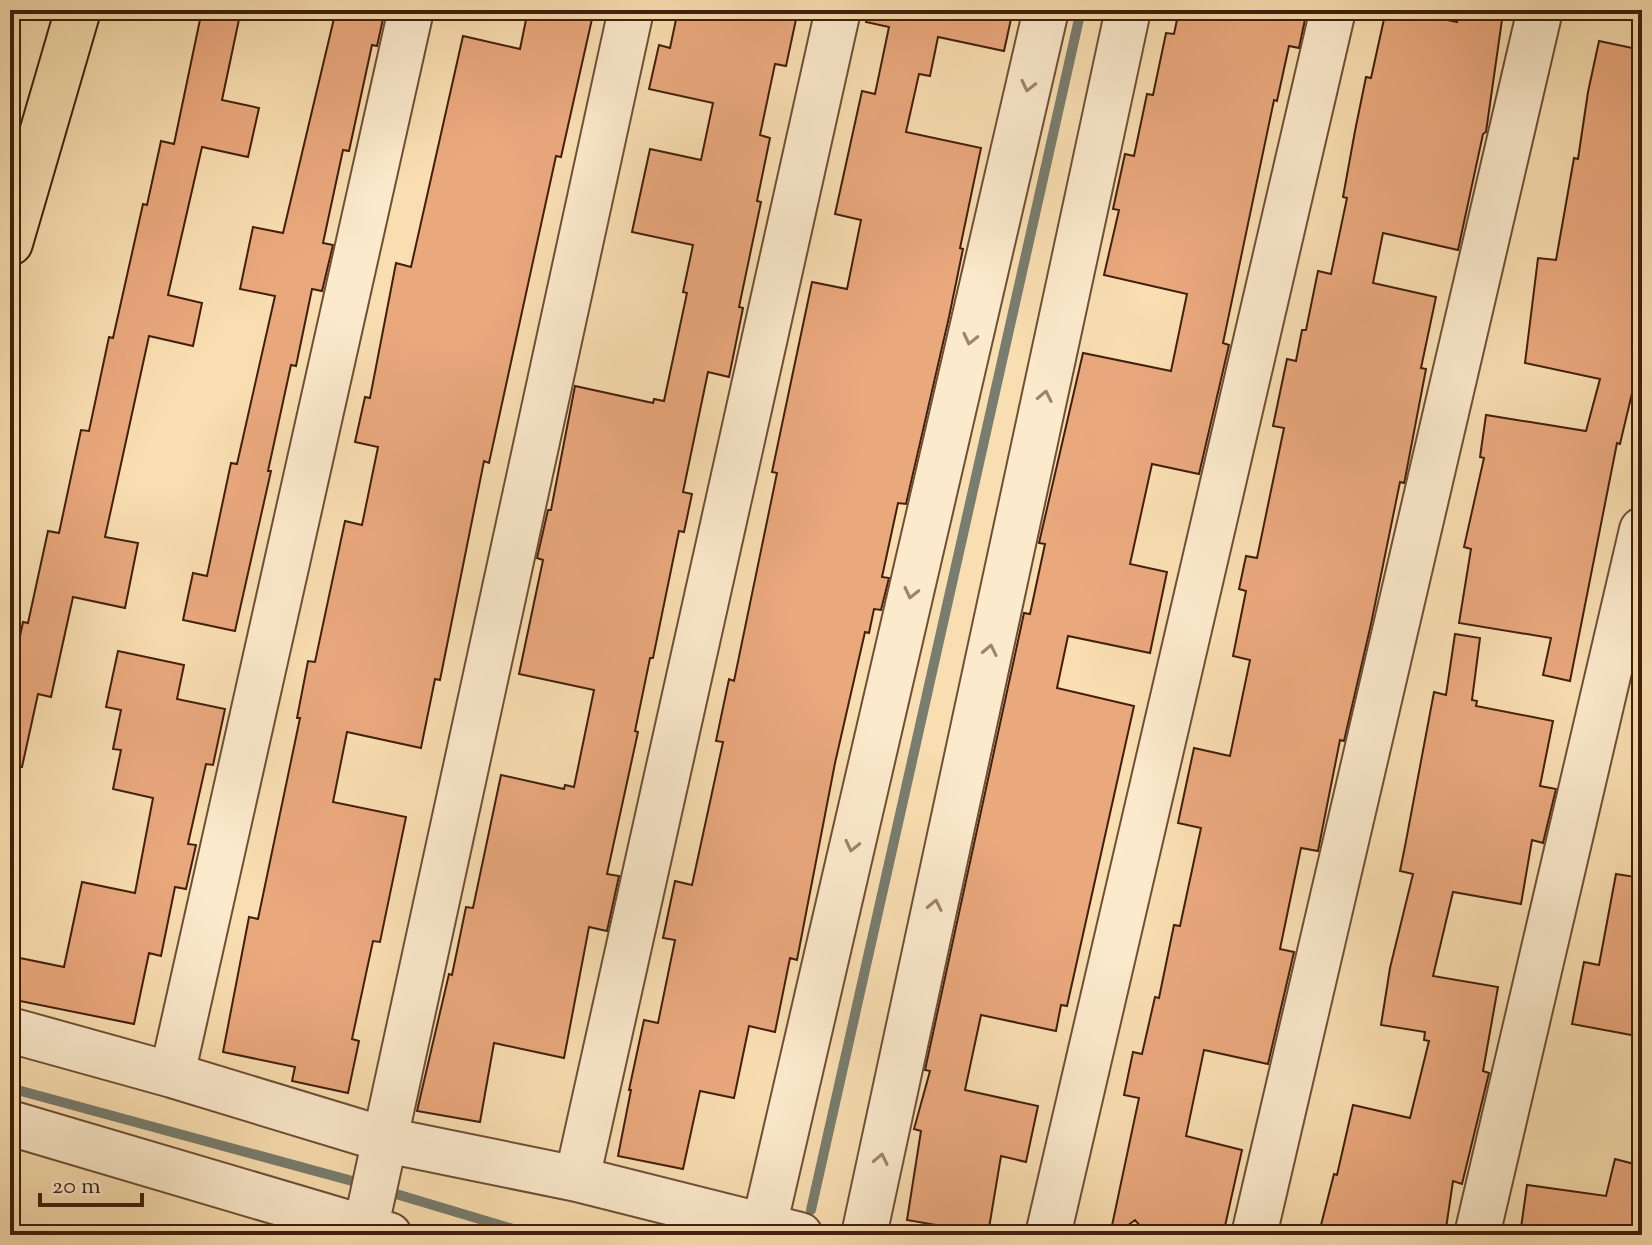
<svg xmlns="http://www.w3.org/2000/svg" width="1652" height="1245" font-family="'Sorts Mill Goudy',serif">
<rect width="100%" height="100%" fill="#f9deb1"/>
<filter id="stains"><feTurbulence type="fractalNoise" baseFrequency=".0025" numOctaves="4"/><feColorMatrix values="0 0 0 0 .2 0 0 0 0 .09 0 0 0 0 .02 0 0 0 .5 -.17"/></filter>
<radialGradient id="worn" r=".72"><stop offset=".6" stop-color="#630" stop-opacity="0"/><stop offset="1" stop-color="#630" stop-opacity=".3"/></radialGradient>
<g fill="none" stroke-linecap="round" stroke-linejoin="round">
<path stroke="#797d6f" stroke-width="10" d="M10,1088L367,1185
M386,1191L533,1235
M811,1210L1081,10"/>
</g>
<path fill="#eaa87d" stroke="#411f0d" stroke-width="2" d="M202,10H241L222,100L259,108L248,157L202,147L168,295L202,303L193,346L149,336L105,537L138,543L125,608L73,597L51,697L38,694L22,767L10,766V683L23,622L28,623L48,531L59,533L81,430L89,431L109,337L113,338L143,204L147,205L161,141L174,144Z
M336,10H385L377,46L372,45L349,151L343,150L323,243L333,245L322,291L312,289L296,366L291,365L268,471H271L235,631L183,620L193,573L207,576L231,463L237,464L275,296L240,289L253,227L283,233Z
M528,10H594L561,157L556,156L489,463L484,461L440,680L435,679L421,748L347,732L333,802L406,817L380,942L373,941L352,1039L359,1041L348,1093L292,1081L295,1067L223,1052L249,917L258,919L300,718H297L308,661L315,662L345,521L362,525L378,447L355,442L365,397L370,398L396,263L411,267L463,36L520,49Z
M678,10H798L786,66L775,64L760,135L770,138L757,201L761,202L739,307L743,308L729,377L708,372L683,492L692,494L684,532L679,531L653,658H650L635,731L638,732L607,874L619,876L607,931L589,927L564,1058L494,1043L480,1122L417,1111L449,974L452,975L466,907L473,908L501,775L564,789L565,785L574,787L594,690L519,674L543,560L537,558L548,510H551L575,386L653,403L654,399L664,401L687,293L683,292L693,245L632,232L650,149L701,160L713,103L649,89L659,45L670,48Z
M868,10H1013L1004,51L938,37L930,76L919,74L906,132L981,148L960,248L963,249L949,317L906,504L898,503L882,577L889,578L881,610L874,609L869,633L865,632L835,763L797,960L790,958L775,1032L749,1026L734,1098L700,1091L683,1169L618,1156L631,1090H629L644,1020L658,1023L675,940L663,938L675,881L692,885L723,742L716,741L729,679L734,681L777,473L772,472L812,282L847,289L861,220L835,214L862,91L875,94L889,27L866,22Z
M1179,10H1307L1299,48L1289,46L1277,101L1274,100L1223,343L1229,345L1199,474L1152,464L1130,564L1167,572L1150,653L1068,636L1057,688L1134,706L1067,1006L1061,1005L1056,1031L981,1015L965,1090L1038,1106L1026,1162L1001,1156L988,1234L907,1220L921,1131L914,1129L930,1071L925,1070L1024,613L1030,614L1045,544L1039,543L1083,353L1171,371L1187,294L1104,275L1119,210L1113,209L1125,154L1134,156L1147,94L1153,95L1166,33L1174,34Z
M1386,10H1400L1457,22L1459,10L1503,13L1486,132L1483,134L1458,250L1383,233L1373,283L1436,297L1421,368L1426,369L1405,479L1404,483L1400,482L1371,624L1344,741L1340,740L1318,851L1301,848L1280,949L1294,952L1268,1064L1204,1050L1186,1136L1242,1150L1223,1235H1148L1135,1220L1115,1235H1110L1139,1098L1124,1095L1133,1052L1142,1054L1155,997L1159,998L1174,925L1180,926L1201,828L1178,823L1194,748L1230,756L1250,660L1233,656L1246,591L1239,589L1246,556L1257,558L1284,428L1273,426L1287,359L1296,361L1302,330H1306L1318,271L1331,274L1347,198L1343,197L1355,131L1366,77L1371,78Z
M1599,41L1642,50V351L1620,444L1617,443L1570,681L1543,675L1551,638L1459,623L1471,549L1464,547L1484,458L1480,457L1486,415L1586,431L1600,379L1525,363L1538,258L1556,260L1574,158L1578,159L1588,92Z
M1455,634L1480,638L1472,700L1477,701L1476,706L1553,721L1540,786L1556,789L1543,843L1532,840L1521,904L1453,892L1433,976L1498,987L1483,1071L1489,1073L1462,1184L1453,1181L1445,1235H1362L1321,1225L1334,1174L1337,1175L1353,1105L1410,1118L1429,1041L1424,1040L1425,1032L1381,1025L1390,968L1413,874L1400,871L1406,841L1434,692L1446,695Z
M118,651L184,665L177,699L225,709L213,765L206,764L188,844L196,845L186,889L175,887L161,956L149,953L134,1024L10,999V956L64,967L82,882L135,893L153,798L113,789L121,750L113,749L121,710L106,707Z
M1616,874L1642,878V1037L1572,1024L1584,962L1599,965Z
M1615,1159L1642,1166V1235H1520L1527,1185L1606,1196Z"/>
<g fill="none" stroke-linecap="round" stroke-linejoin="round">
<defs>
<path id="minor" d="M10,1030L172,1075L386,1140L577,1179L800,1235
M172,1075L411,10
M10,1123L389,1235
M577,1179L838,10
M364,1235L631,10
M762,1235L1046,10
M864,1235L1128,10
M1048,1235L1333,10
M1254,1235L1540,10
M1477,1235L1642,530"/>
<path id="major" d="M10,243L78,10"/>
</defs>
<use href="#minor" stroke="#6f4f36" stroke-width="48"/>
<use href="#major" stroke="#411f0d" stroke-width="48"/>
<use href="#minor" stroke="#fbeacc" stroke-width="44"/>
<use href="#major" stroke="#f9deb1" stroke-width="44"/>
</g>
<defs><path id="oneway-chevron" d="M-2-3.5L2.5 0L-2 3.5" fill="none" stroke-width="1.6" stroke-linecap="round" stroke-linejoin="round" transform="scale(2)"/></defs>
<g stroke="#9e846c">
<use href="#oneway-chevron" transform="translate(1028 86) rotate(103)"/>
<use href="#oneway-chevron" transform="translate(970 339) rotate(103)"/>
<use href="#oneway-chevron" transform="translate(1045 396) rotate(-78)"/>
<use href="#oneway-chevron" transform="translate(911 593) rotate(103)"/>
<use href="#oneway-chevron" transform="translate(990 650) rotate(-78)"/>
<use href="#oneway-chevron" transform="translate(852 846) rotate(103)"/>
<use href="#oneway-chevron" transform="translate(935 905) rotate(-78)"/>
<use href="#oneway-chevron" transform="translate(881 1159) rotate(-78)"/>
</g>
<rect width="1652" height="1245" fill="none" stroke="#f9deb1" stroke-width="40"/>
<rect x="12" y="12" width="1628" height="1221" fill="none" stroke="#411f0d" stroke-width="4"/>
<rect x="20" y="20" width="1612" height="1205" fill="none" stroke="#411f0d" stroke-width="2"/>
<path d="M40 1193v12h102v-12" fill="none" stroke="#411f0d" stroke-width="4"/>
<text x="52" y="1193" font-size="24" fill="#411f0d" stroke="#fbeacc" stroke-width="6" paint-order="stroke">20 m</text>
<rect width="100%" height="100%" filter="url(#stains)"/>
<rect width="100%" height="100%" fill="url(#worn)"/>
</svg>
